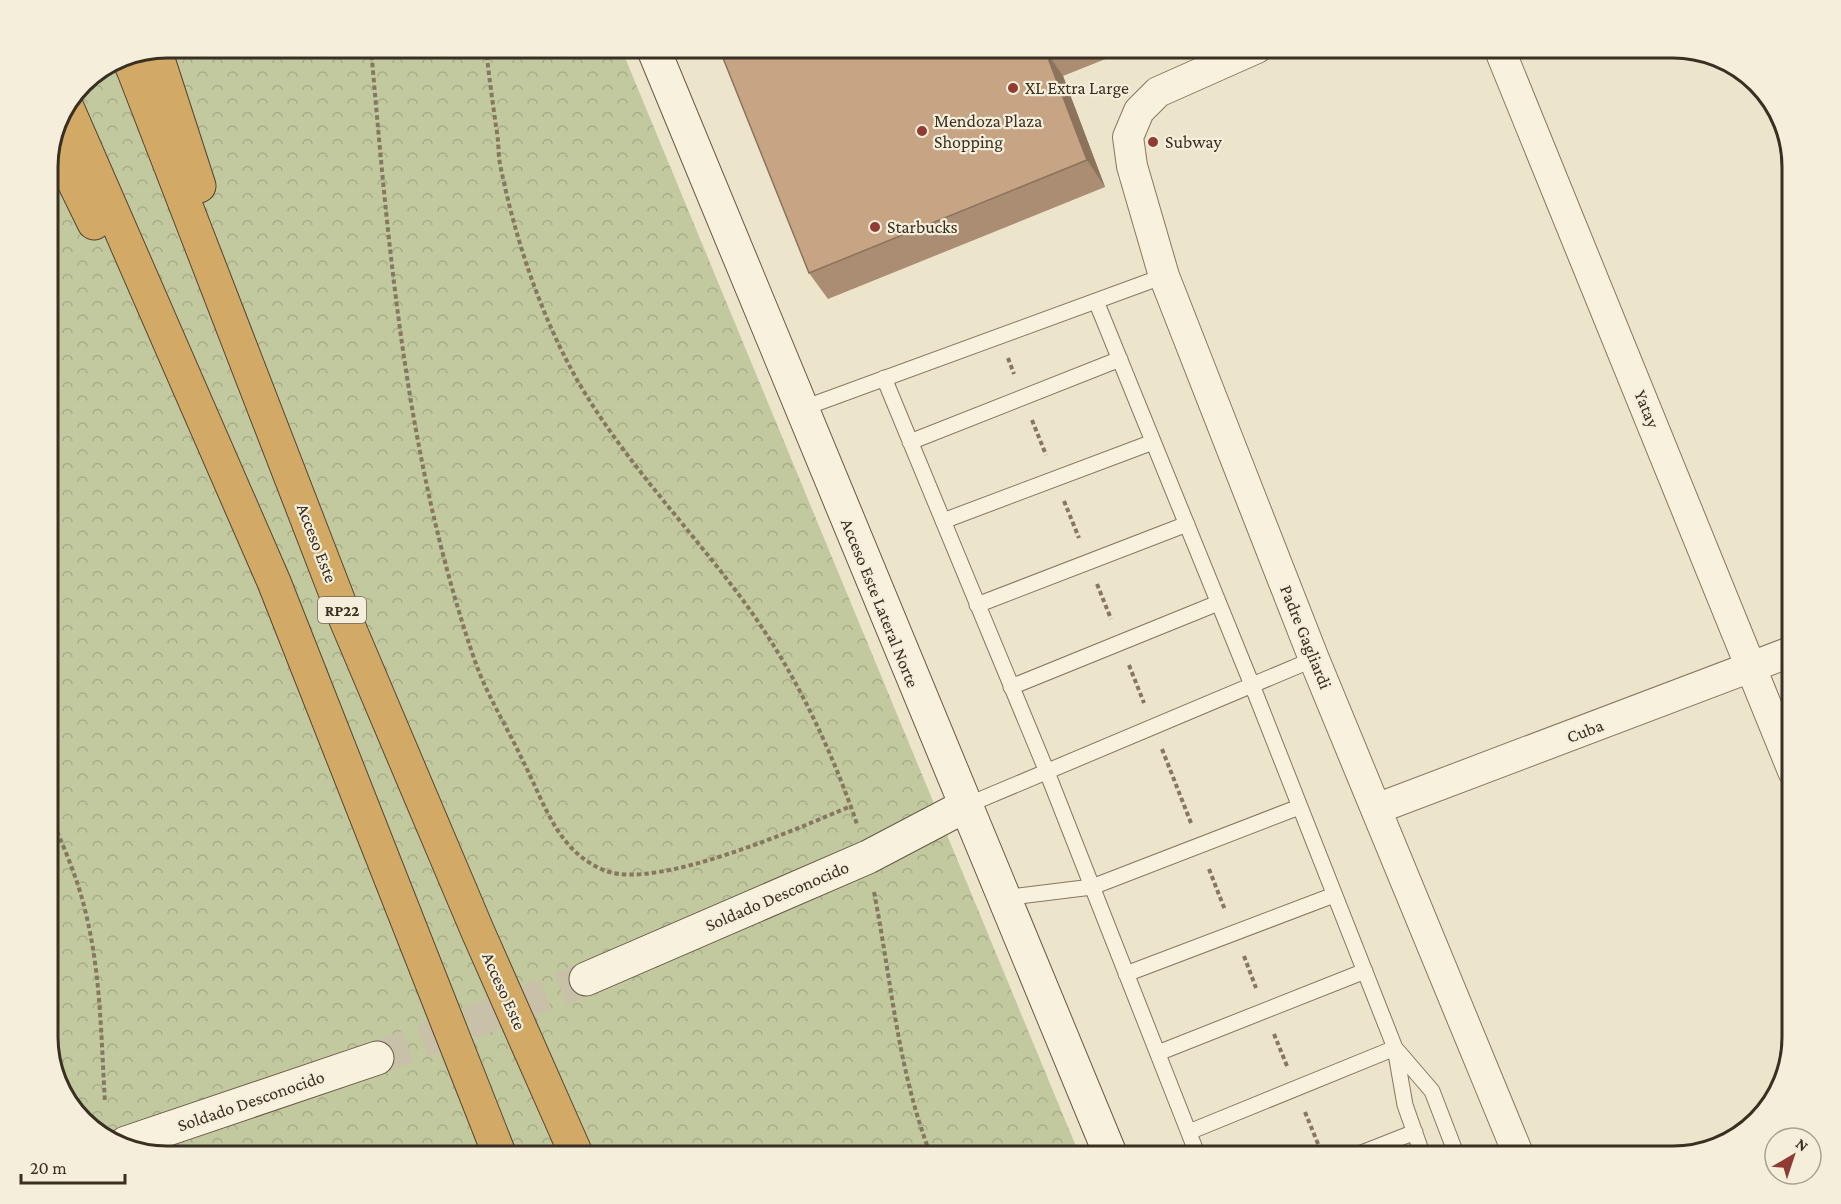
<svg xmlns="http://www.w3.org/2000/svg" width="1841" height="1204" font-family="'Crimson Pro',serif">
<defs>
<pattern id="forest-crowns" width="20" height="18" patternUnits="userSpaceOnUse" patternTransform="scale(1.5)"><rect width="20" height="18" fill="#c2c99f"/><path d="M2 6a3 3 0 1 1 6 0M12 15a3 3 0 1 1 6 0" fill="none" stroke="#a7ad89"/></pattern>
</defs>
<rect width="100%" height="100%" fill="#ece4cb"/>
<path fill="url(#forest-crowns)" d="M167,48H621L1080,1156H167L101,1136L76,1109L48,1041V160L57,121L83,83L122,57Z"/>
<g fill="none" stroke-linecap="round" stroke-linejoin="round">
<path stroke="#c8c0a9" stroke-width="33" stroke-dasharray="33 16" stroke-linecap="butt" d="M377,1058L586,979"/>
<defs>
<path id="lane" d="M1096,301L1252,685L1395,1048L1405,1105L1423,1156
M884,378L1047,772L1198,1156
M801,409L1164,276
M910,442L1120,359
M943,521L1153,442
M977,605L1187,524
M1011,687L1218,603
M965,806L1314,659
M1003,898L1092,887L1299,807
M1126,974L1334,895
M1158,1053L1365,971
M1189,1132L1395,1048L1432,1091L1457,1156
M1354,1156L1415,1132"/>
<path id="street" d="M1257,48L1158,92L1139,111L1128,137L1132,166L1164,276L1314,659L1519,1156
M1499,48L1793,771
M1376,809L1793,651"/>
<path id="secondary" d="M653,48L1111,1156
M586,979L868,857L965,806
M126,1143L377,1058"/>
<path id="highway" d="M155,50L199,186
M128,56L346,620L478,932L577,1156
M67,107L274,582L500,1156
M53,139L94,223"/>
</defs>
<use href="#lane" stroke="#877760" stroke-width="17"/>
<use href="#street" stroke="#877760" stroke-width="32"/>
<use href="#secondary" stroke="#695943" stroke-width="35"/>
<use href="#highway" stroke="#564634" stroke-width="35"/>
<path stroke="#877760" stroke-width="4" stroke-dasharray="4.5 3" stroke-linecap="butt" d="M371,48C389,256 407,466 476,664C488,697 508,729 523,761C545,804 557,852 606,871C658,890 799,828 851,806
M486,48C489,77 493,105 497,133C499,145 498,158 501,169C516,241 540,313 576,378C621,457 685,523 739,595C791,664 829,743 857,824
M1008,358L1014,374
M1032,420L1046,455
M1064,501L1079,538
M1097,584L1111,619
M1129,665L1144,703
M1162,749L1191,823
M48,811C62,843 77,876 85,910C101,973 101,1038 105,1102
M1209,869L1225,910
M874,892C892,984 897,1067 931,1156
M1244,956L1256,988
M1274,1034L1287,1066
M1305,1112L1323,1156"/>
<use href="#lane" stroke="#f7f1de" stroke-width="15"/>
<use href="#street" stroke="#f7f1de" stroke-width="30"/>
<use href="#secondary" stroke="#f7f1de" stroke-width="33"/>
<use href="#highway" stroke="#d2a965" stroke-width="33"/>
</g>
<path fill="#aa8d72" d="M719,48H1133L1063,76L1105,187L828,299L809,273Z"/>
<path fill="#8b735c" d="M1045,50L1063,76L1105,187L1087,160Z"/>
<path fill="#c6a484" stroke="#8b735c" stroke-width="1.5" d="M719,48H1049L1045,50L1087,160L809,273Z"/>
<g fill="#913b35" stroke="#f4eeda" stroke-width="2">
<circle cx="1013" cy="88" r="6"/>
<circle cx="922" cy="131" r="6"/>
<circle cx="1153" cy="142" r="6"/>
<circle cx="875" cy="227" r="6"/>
</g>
<g text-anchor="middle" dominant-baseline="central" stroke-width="4.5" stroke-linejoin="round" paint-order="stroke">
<rect fill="#f4eeda" stroke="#716859" stroke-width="1.5" x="318" y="597" width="48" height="26" rx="4.5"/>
<g font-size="16" font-weight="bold" fill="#392f22">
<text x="342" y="610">RP22</text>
</g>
<g font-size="18" fill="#392f22" stroke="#f4eeda" text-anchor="start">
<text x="1025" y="88">XL Extra Large</text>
<text x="934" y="121">Mendoza Plaza<tspan x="934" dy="21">Shopping</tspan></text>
<text x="1165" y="142">Subway</text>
<text x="887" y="227">Starbucks</text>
</g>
<g font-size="18" fill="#392f22" stroke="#f4eeda">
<text transform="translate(1647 409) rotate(68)">Yatay</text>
<text transform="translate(317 543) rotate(69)">Acceso Este</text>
<text transform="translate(880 603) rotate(68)">Acceso Este Lateral Norte</text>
<text transform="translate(1306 637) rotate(68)">Padre Gagliardi</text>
<text transform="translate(1585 731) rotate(-21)">Cuba</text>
<text transform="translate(777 896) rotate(-23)">Soldado Desconocido</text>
<text transform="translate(504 991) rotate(66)">Acceso Este</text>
<text transform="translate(251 1101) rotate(-19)">Soldado Desconocido</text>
</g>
</g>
<path d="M0 0H1841V1204H0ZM167 58H1673A109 109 0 0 1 1782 167V1037A109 109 0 0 1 1673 1146H167A109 109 0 0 1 58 1037V167A109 109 0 0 1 167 58Z" fill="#f4eeda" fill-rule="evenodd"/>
<path fill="none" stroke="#392f22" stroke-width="3" d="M167 58H1673A109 109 0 0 1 1782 167V1037A109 109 0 0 1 1673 1146H167A109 109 0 0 1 58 1037V167A109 109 0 0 1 167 58Z"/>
<g transform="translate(1793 1156) rotate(39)"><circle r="28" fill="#f4eeda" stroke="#a9a290" stroke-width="1.5"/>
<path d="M0-4.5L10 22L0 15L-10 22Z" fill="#913b35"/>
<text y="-9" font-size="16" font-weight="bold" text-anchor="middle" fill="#392f22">N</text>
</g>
<path d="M21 1174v9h104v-9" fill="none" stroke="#392f22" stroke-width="3"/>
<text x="30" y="1174" font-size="18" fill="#392f22" stroke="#f4eeda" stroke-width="4.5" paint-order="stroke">20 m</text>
</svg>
